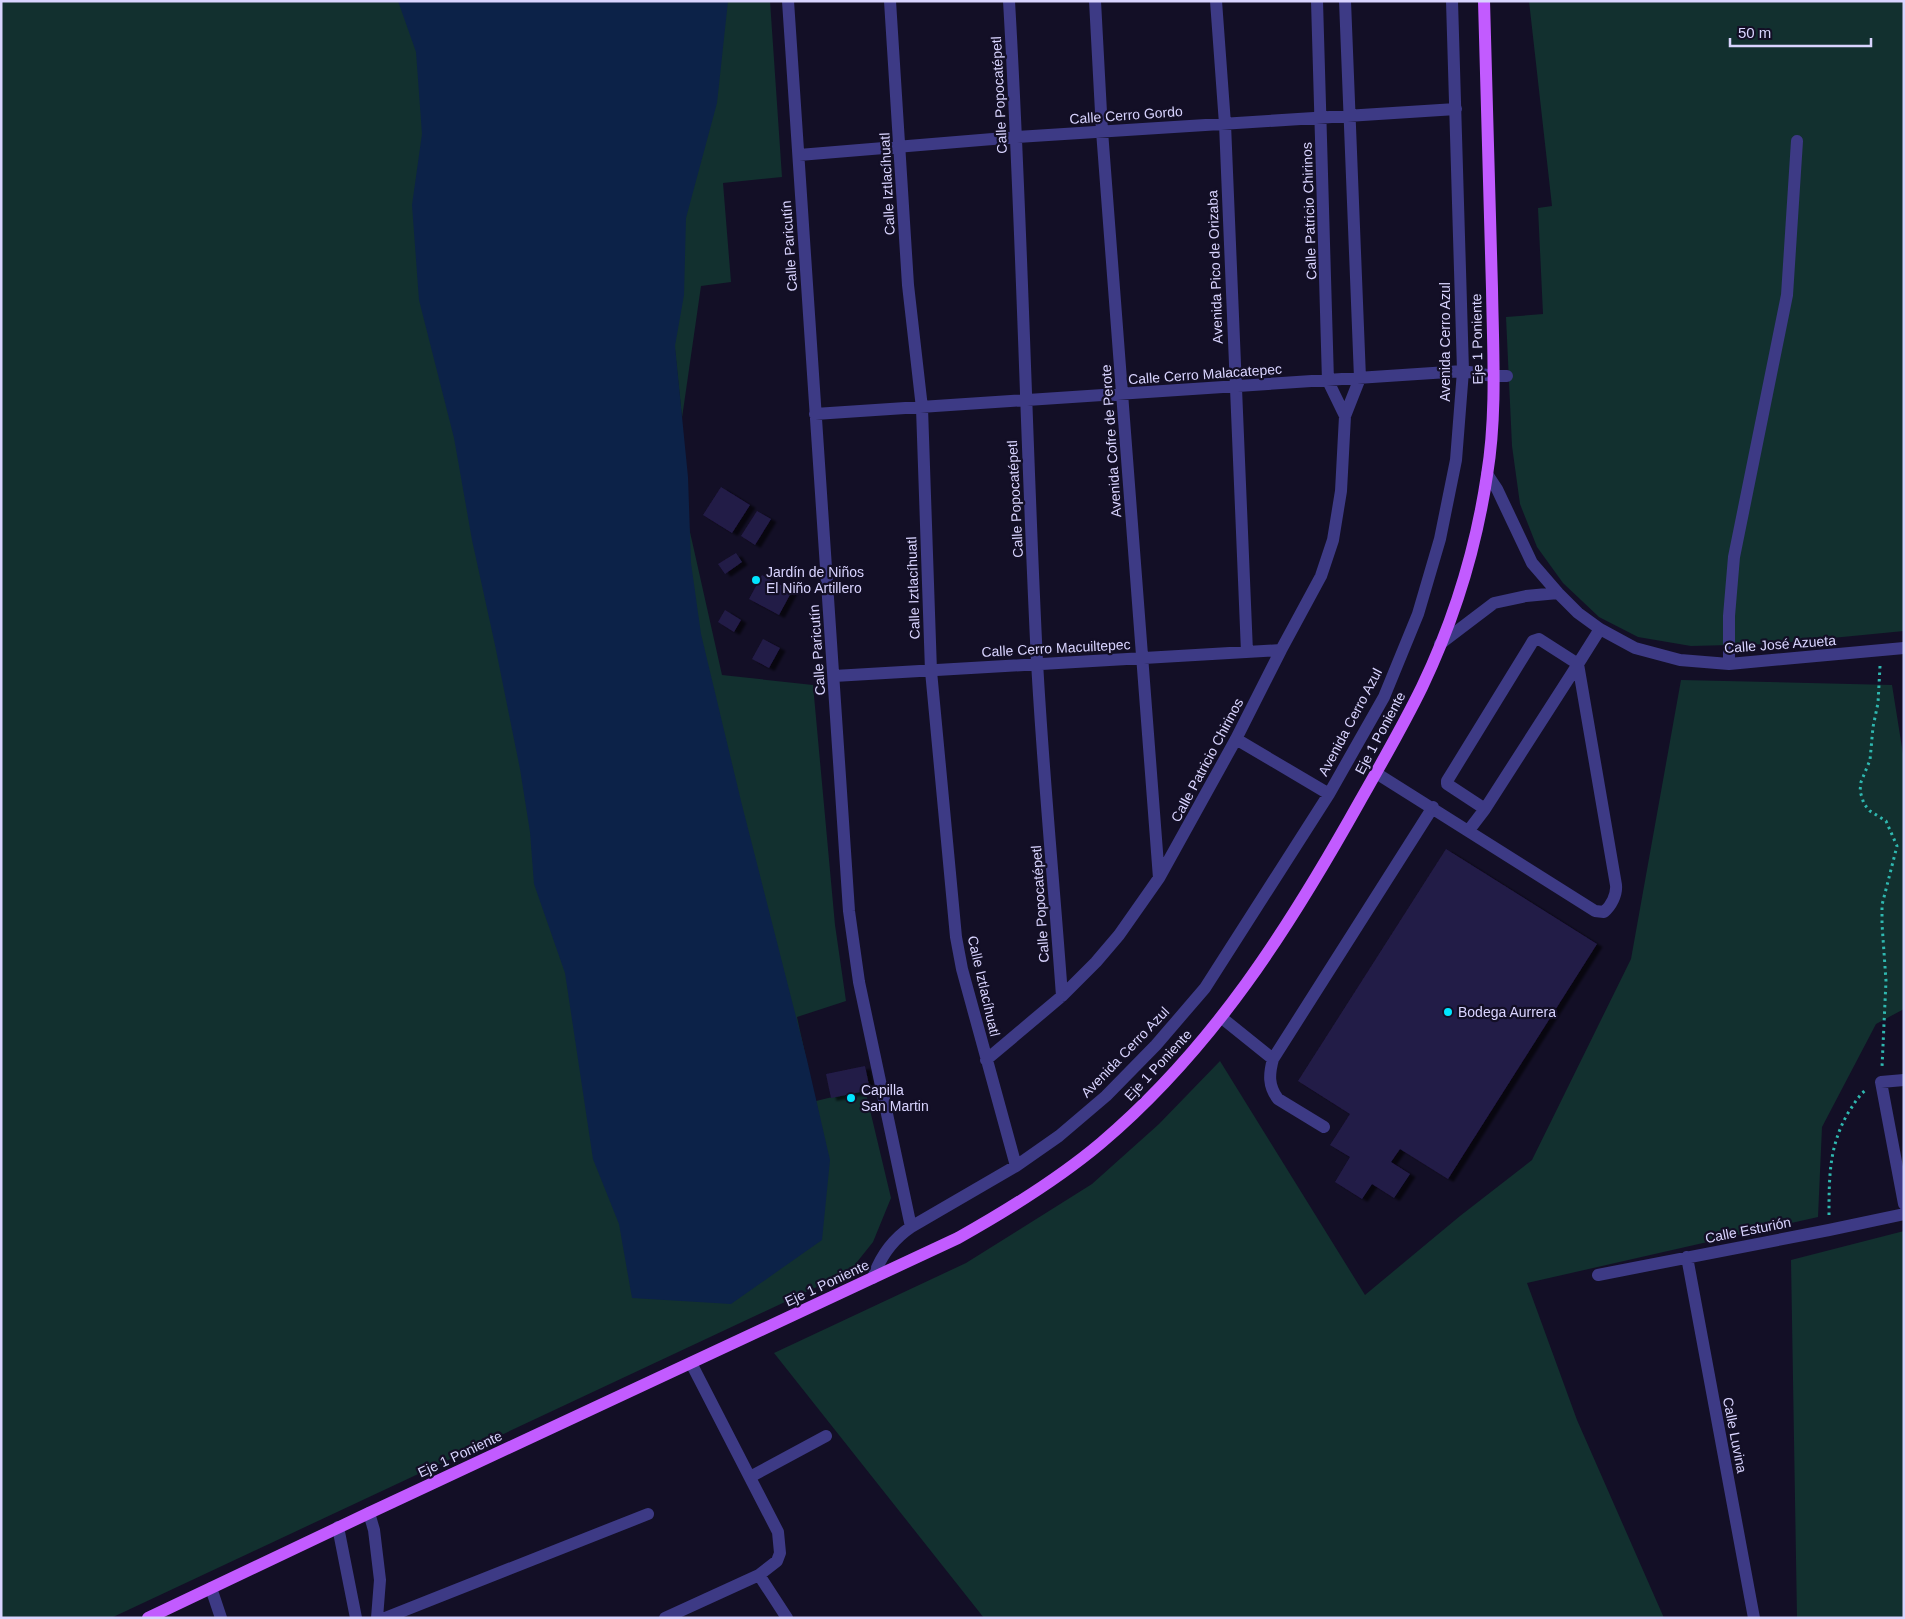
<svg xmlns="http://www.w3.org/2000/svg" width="1905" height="1619" font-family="Arial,sans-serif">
<defs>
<filter id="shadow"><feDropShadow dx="5.5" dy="3" stdDeviation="1" flood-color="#0009"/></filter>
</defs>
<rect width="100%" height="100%" fill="#130f26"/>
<path fill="#12302f" d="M1,1H770L782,177L723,183L731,282L701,286L682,418L675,350L662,407L722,675L813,685L835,925L846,1001L797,1017L829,1162L816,1101L865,1089L891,1198L873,1242L849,1272L111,1618H1Z
M1529,1H1904V631L1769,644L1691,646L1638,637L1599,617L1563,583L1537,547L1520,504L1512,446L1506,317L1543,314L1538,208L1552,206Z
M1681,680L1892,685L1904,760V1009L1876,1024L1822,1127L1818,1217L1527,1283L1577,1420L1664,1618H984L774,1353L966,1263L1092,1184L1159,1124L1220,1061L1365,1295L1460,1216L1532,1160L1631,959Z
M1904,1231V1618H1797L1791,1260Z"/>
<path fill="#0c2248" d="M398,1H728L717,103L686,218L684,295L675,346L688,477L691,563L701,634L741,801L807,1060L830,1160L822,1240L731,1304L632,1298L619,1224L593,1159L565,973L534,884L530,832L520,769L495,645L472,540L454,438L419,300L412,205L422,134L416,52Z"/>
<path fill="#241b47" filter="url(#shadow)" d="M721,487L750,505L732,533L703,515Z
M757,511L771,519L755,545L741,536Z
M736,553L742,562L725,574L718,564Z
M762,575L792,591L779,615L749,599Z
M725,610L741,620L734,632L718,622Z
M763,639L780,648L769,668L752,659Z
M1446,849L1597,944L1448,1179L1400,1149L1391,1162L1410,1174L1394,1198L1372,1184L1362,1199L1335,1182L1350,1157L1330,1145L1350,1114L1298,1081Z
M865,1066L870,1090L831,1098L826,1074Z"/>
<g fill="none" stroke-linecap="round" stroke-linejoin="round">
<path stroke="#2fb8b0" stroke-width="3" stroke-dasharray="2.5 4" stroke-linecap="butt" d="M1880,666L1878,703L1873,727L1870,760L1861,782L1860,791L1864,804L1870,811L1886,821L1897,846L1882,905V924L1886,981L1882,1067
M1829,1215C1829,1177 1829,1146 1848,1113C1854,1104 1859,1095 1867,1089"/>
<path stroke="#3d3a85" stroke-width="12" d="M788,1L849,911L859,982L911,1227C892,1240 880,1257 873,1278
M890,1L908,285L922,408L931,671L956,937L962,969L1016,1166
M1009,1C1022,221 1026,441 1037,661C1043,773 1054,884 1062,996
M1095,1L1102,131L1159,878
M1216,1L1225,124L1247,652
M1317,1L1328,381L1345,416
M799,155L1017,137L1456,109
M815,414L1463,371L1493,376H1507
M1487,474L1497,489L1532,563L1558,593L1578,613L1600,629L1635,648L1680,660L1729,664L1904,648
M1440,644L1494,603L1526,596L1558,593
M1729,664V616L1734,557L1787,295L1797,141
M834,676L1281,650
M1236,739L1329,794
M1376,773L1595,911L1604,912C1611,906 1617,895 1616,885L1578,664L1600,629
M1469,830L1485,809L1578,664L1539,639L1533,641L1447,781V784L1485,809
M1222,1018L1273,1059L1433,807
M1273,1059C1269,1074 1268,1086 1278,1099L1324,1127
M986,1060L1062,996L1096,962L1119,935L1159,878L1236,739L1281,650L1321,576L1333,540L1341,491L1345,416L1360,378L1345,1
M1904,1080L1881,1082L1904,1204
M911,1227L1016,1166L1059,1136L1106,1096L1156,1045L1205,988L1329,794L1384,697L1418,614L1440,539L1456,460L1463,371L1452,1
M1687,1257L1754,1618
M1598,1275L1829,1230L1904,1214
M750,1477L826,1436
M369,1513L374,1530L380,1580L377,1618
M338,1527L356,1618
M759,1575L787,1618
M211,1588L221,1618
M385,1618L648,1514
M665,1618L759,1575L777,1561L780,1553L778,1532L691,1363"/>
<path stroke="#c25bff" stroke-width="12" d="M148,1618L369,1513L958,1238C1008,1210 1057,1180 1101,1143C1213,1048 1289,928 1360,801C1381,764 1403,726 1422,687C1454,620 1476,549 1487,475C1497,414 1493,351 1492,289C1490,193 1487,97 1484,1"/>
</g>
<g fill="#00e5ff" stroke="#130f26" stroke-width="2">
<circle cx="756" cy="580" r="5"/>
<circle cx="1448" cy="1012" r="5"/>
<circle cx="851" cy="1098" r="5"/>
</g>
<g text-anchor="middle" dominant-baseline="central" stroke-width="4.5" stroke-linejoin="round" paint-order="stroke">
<g font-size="14" fill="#d9d4ff" stroke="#130f26">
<text transform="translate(999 95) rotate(-93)">Calle Popocatépetl</text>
<text transform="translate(1126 115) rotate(-4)">Calle Cerro Gordo</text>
<text transform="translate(887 184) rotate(-93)">Calle Iztlacíhuatl</text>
<text transform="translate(1309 211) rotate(-92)">Calle Patricio Chirinos</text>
<text transform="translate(789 246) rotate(-94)">Calle Paricutín</text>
<text transform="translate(1215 267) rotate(-92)">Avenida Pico de Orizaba</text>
<text transform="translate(1477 339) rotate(-91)">Eje 1 Poniente</text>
<text transform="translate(1445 342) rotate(-90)">Avenida Cerro Azul</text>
<text transform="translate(1205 374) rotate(-4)">Calle Cerro Malacatepec</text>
<text transform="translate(1111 441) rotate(-94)">Avenida Cofre de Perote</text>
<text transform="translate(1015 499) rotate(-93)">Calle Popocatépetl</text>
<text transform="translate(913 588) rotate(-92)">Calle Iztlacíhuatl</text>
<text transform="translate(1780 644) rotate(-4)">Calle José Azueta</text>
<text transform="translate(1056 648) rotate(-3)">Calle Cerro Macuiltepec</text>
<text transform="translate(817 650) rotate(-94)">Calle Paricutín</text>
<text transform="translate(1350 722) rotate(-62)">Avenida Cerro Azul</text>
<text transform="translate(1380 733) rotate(-62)">Eje 1 Poniente</text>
<text transform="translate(1207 760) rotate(-62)">Calle Patricio Chirinos</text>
<text transform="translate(1040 904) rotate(-94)">Calle Popocatépetl</text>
<text transform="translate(984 986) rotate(77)">Calle Iztlacíhuatl</text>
<text transform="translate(1125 1052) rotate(-46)">Avenida Cerro Azul</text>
<text transform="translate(1158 1065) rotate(-47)">Eje 1 Poniente</text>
<text transform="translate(1748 1230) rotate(-11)">Calle Esturión</text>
<text transform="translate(827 1283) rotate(-25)">Eje 1 Poniente</text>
<text transform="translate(1735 1435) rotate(79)">Calle Luvina</text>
<text transform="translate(460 1454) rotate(-25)">Eje 1 Poniente</text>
</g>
<g font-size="14" fill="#d9d4ff" stroke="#130f26" text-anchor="start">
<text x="766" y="572">Jardín de Niños<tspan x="766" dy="16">El Niño Artillero</tspan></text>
<text x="1458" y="1012">Bodega Aurrera</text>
<text x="861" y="1090">Capilla<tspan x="861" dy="16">San Martin</tspan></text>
</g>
</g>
<rect width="1905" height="1619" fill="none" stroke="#d9d4ff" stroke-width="5"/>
<path d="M1730 38v8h141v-8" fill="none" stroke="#d9d4ff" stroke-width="2.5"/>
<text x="1738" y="38" font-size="15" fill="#d9d4ff" stroke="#130f26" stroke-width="4" paint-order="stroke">50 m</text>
</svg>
